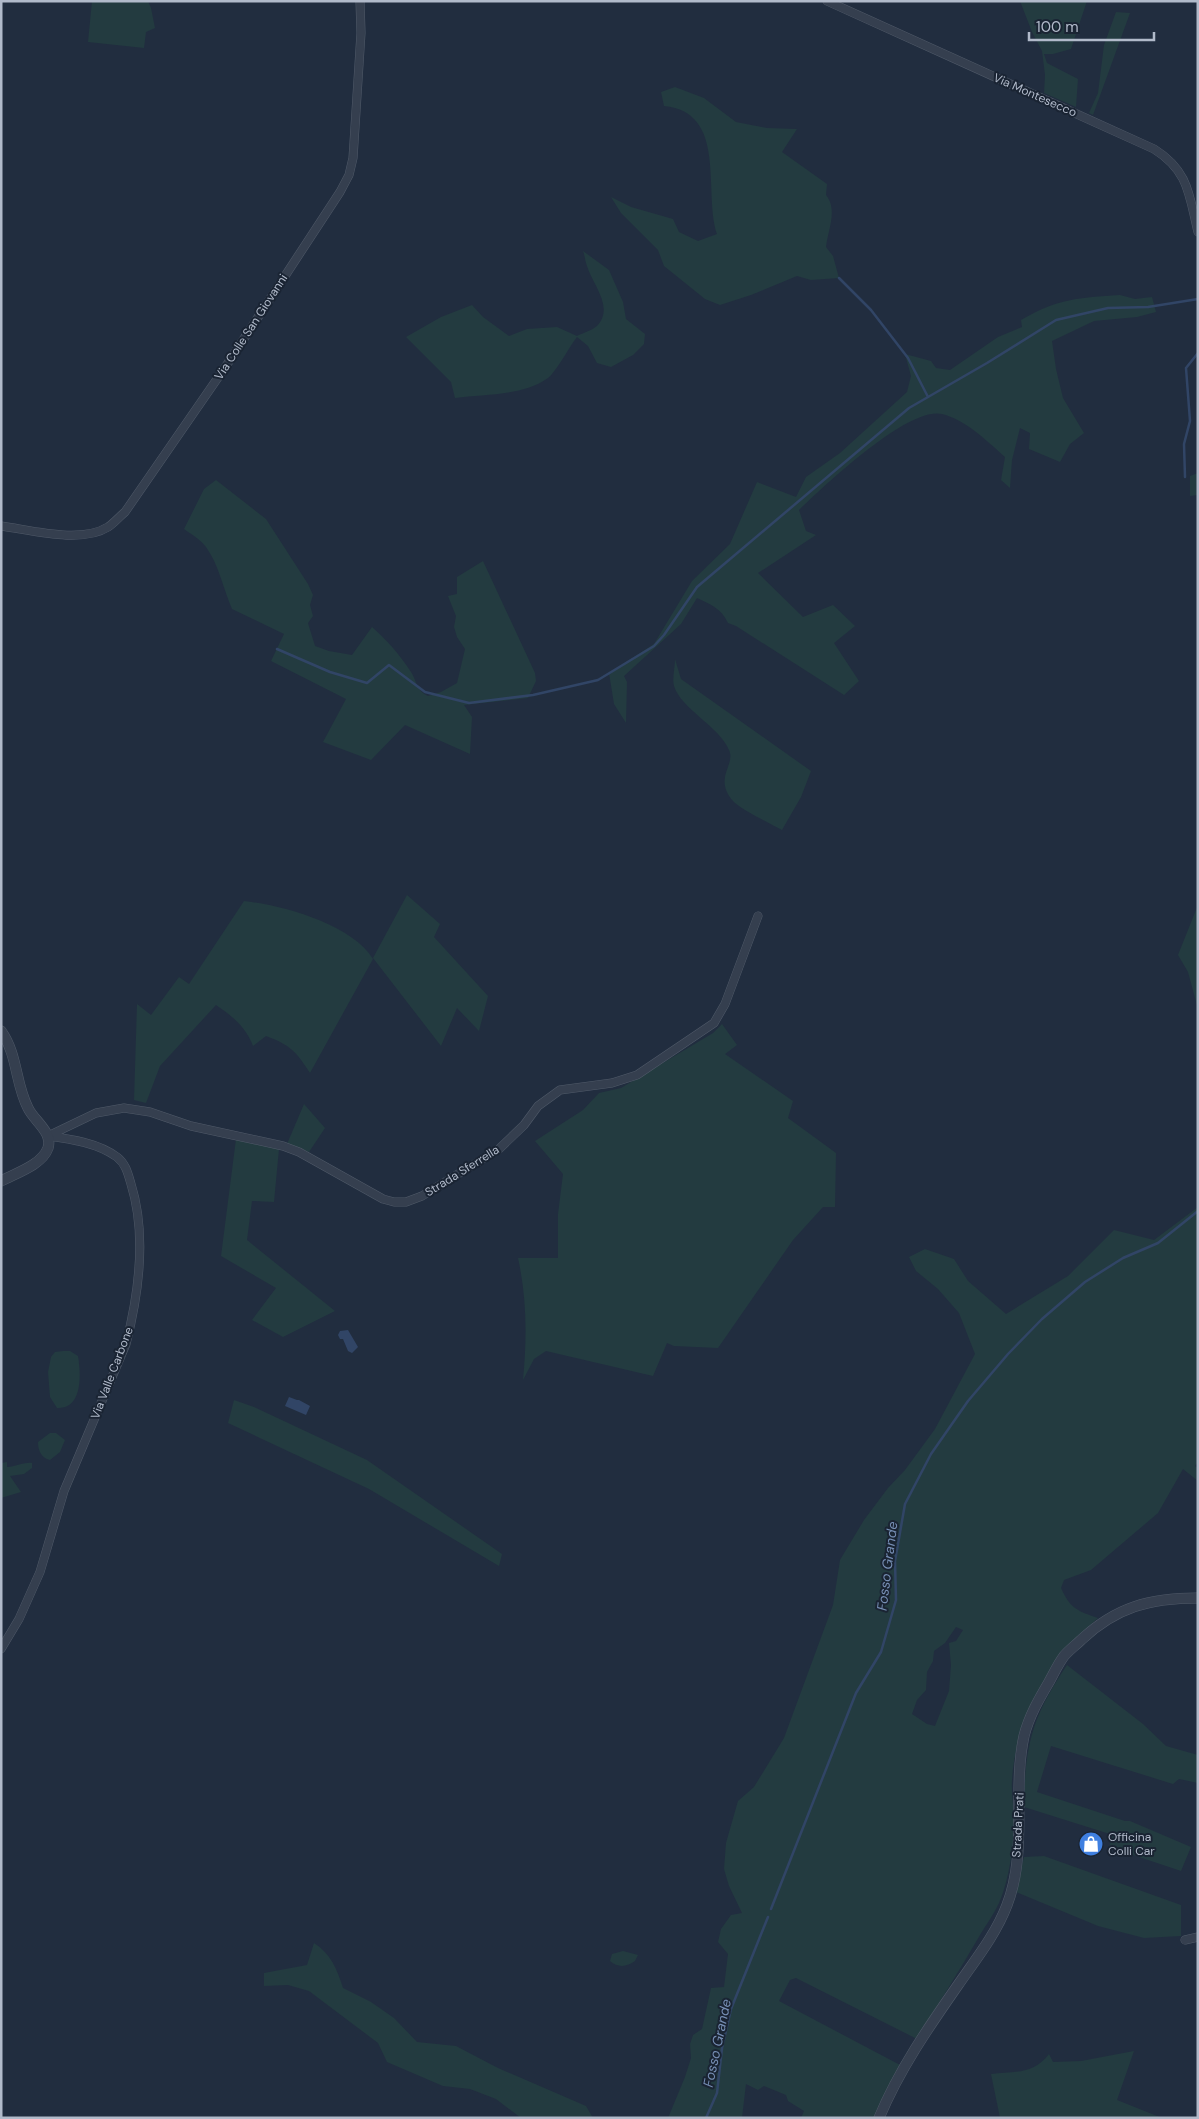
<svg xmlns="http://www.w3.org/2000/svg" width="1199" height="2119" font-family="'DM Sans',sans-serif">
<rect width="100%" height="100%" fill="#212d3f"/>
<path fill="#233b40" fill-rule="evenodd" d="M92,1H148L151,8L155,28L146,32L144,48L88,42Z
M1020,1H1087L1071,49L1053,54H1044L1047,63L1078,79L1076,107L1044,93L1045,75L1042,51L1032,32Z
M1116,12L1130,13L1093,115L1089,113L1098,93L1104,45Z
M675,87L704,98L736,122L767,128L797,129L782,152L827,184L826,195C838,210 828,229 826,247L833,256L839,278L811,280L797,276L751,295L720,305L705,299L664,266L658,250L621,213L611,197L631,207L673,219L679,232L698,241L717,234C703,192 728,112 664,106L661,92Z
M583,251L609,270L623,302L626,319L645,334L644,344L633,355L611,367L597,363L588,346L577,337C570,346 556,372 548,378C523,396 485,394 455,398L451,382L406,337L441,317L472,305L483,317L509,336L527,329L557,327L577,336C583,333 593,330 598,325C614,306 592,284 587,266C585,261 585,256 583,251Z
M1120,295L1135,299L1152,297L1156,312L1137,317L1094,321L1052,341L1056,369L1063,398L1084,433L1070,444L1060,462L1029,449L1030,433L1020,428L1012,460L1010,488L1001,480L1005,457C987,441 966,420 942,414C908,406 824,486 799,510L806,531L816,535L758,573L803,617L833,605L855,626L834,643L859,681L844,695L736,626L728,623C722,609 710,604 697,598L681,624L624,676L627,682L626,723L614,704L609,673L654,644L692,581L730,544L757,482L796,497L806,477L840,453L907,392L911,376L905,354L931,361L936,368L950,370L998,337L1022,327L1021,320C1059,298 1078,298 1120,295Z
M1198,473V495L1190,496V476Z
M216,480L266,519L308,584L313,595L310,605L313,616L308,623L315,646L329,651L352,655L372,627C387,640 400,655 411,672C418,683 415,689 428,696L441,692L457,683L465,649L457,637L454,627L456,616L448,596L457,594V577L483,561L535,673L536,681L528,698L464,705L472,717L470,754L405,725L371,760L323,742L346,699L271,661L284,634L232,609C223,588 219,565 206,547C201,540 191,534 184,529L204,489Z
M675,659L681,679L811,771L801,797L782,830C771,824 740,809 733,801C713,778 736,765 729,750C719,726 681,709 674,686C672,679 675,667 675,659Z
M407,895L440,924L434,937L488,996L479,1031L457,1008L441,1046L373,958Z
M244,901C281,905 352,924 373,959L310,1073C296,1051 290,1045 266,1036L253,1046C246,1027 232,1016 216,1005L160,1066L146,1103L134,1100L137,1004L151,1015L179,977L189,984Z
M1198,905V1009L1188,972L1178,955Z
M722,1024L737,1045L725,1054L793,1101L788,1118L836,1153L835,1207H823L793,1240L718,1348L674,1346L667,1343L653,1376L546,1351L534,1359L523,1380C527,1338 527,1299 518,1258H558V1214L563,1174L535,1141L583,1110L599,1093L621,1088L713,1033Z
M304,1104L325,1128L309,1152L287,1144Z
M236,1139L279,1149L274,1202L252,1201L247,1240L335,1311L283,1337L252,1320L276,1288L221,1256Z
M1198,1207V1462L1195,1466L1198,1468V1481L1183,1469L1158,1513L1091,1570L1064,1580L1061,1588C1070,1608 1077,1611 1098,1618C1051,1660 1016,1715 1012,1780C1011,1793 1014,1808 1014,1821C1014,1846 1009,1880 999,1903C994,1914 986,1925 980,1935C960,1970 938,2004 917,2039L796,1978L790,1980L779,2001L902,2066L875,2118H801L804,2111L788,2101L786,2095L764,2086L758,2090L746,2084L742,2118H668L685,2077L691,2058L690,2044L693,2035L702,2029L711,1988L724,1987L728,1954L718,1942L721,1929L731,1915L742,1913L729,1886L724,1869L726,1843L738,1801L754,1787L784,1738L833,1605L840,1560L864,1520L888,1488L905,1470L935,1429L975,1354L959,1313L938,1289L916,1271L909,1257L925,1249L954,1259L968,1281L1006,1314L1068,1276L1114,1230L1154,1240ZM956,1627L963,1630L956,1641L949,1643L951,1665L949,1691L935,1726L927,1724L912,1714L917,1700L926,1690L927,1672L933,1661L934,1651L945,1643Z
M63,1351H70L78,1356C81,1374 83,1409 57,1408L50,1397L48,1372L51,1357L55,1352Z
M234,1400L254,1407L367,1460L502,1554L499,1566L369,1489L228,1423Z
M50,1433H56L65,1440L60,1452L50,1460C41,1458 38,1450 38,1442Z
M7,1462V1467C16,1467 23,1462 32,1463V1468L24,1474L10,1476L21,1492L1,1498V1463Z
M1067,1665L1143,1724L1166,1746L1198,1755V1783L1179,1779L1173,1784L1051,1746L1037,1792L1125,1821H1130L1191,1847L1181,1871L1109,1847L1113,1835L1024,1807C1025,1744 1032,1717 1067,1665Z
M1044,1856L1181,1905V1936L1144,1938L1098,1926L1016,1892L1024,1857Z
M314,1943C331,1954 337,1969 343,1988L371,2002L394,2018L417,2042L456,2046L498,2068L586,2106L593,2118H521L496,2099L470,2089L443,2086L387,2062L378,2043L309,1991L288,1985L264,1986V1973L307,1965Z
M623,1951L638,1955L635,1961C627,1967 618,1968 610,1961L612,1954Z
M1134,2051L1117,2100L1162,2118H1000L991,2074C1015,2071 1033,2075 1049,2054L1053,2062L1081,2061Z"/>
<path fill="#314566" d="M348,1330L358,1347L352,1353L348,1351L343,1339H340L338,1335L340,1331Z
M289,1397L297,1400H299L310,1406L306,1415L285,1406Z"/>
<g fill="none" stroke-linecap="round" stroke-linejoin="round">
<path stroke="#314566" stroke-width="2.5" d="M839,278L871,310L908,358L928,397
M1185,477L1184,444L1190,421L1186,368L1198,353
M277,649L330,672L367,683L389,665L425,692L469,703L533,695L598,680L654,646L664,635L697,587L909,408L987,363L1056,320L1108,308L1148,307L1198,299
M771,1909L856,1693L881,1652L896,1600L895,1561L905,1504L931,1454L968,1401L1008,1354L1042,1319L1085,1282L1123,1258L1158,1243L1198,1211
M706,2118L717,2093L722,2048L731,2009L768,1917"/>
<defs>
<path id="minor" d="M827,1L1154,149C1189,171 1189,195 1198,232
M1,526C31,530 81,544 108,527C114,523 119,517 125,512L226,366L340,192L349,175L353,158L361,33L360,1
M48,1136L96,1113L124,1108L150,1112L191,1126L283,1146L299,1152L383,1199L394,1202H406L422,1196L499,1149L524,1125L538,1106L560,1090L612,1083L637,1075L714,1023L725,1004L758,916
M1,1649L19,1619L40,1572L64,1491L126,1344C139,1293 147,1235 131,1184C128,1174 126,1164 117,1157C98,1143 71,1139 48,1136
M1185,1940L1198,1937"/>
<path id="tertiary" d="M1,1031C18,1055 15,1083 28,1108C34,1121 53,1132 48,1148C42,1165 16,1173 1,1181
M879,2118C899,2070 928,2028 958,1985C976,1959 996,1934 1007,1905C1028,1851 1012,1791 1024,1736C1029,1716 1039,1699 1049,1682C1054,1673 1058,1664 1064,1656C1069,1650 1076,1645 1081,1640C1116,1607 1150,1598 1198,1598"/>
</defs>
<use href="#minor" stroke="#505a69" stroke-width="9"/>
<use href="#tertiary" stroke="#505a69" stroke-width="11"/>
<use href="#minor" stroke="#353f4f" stroke-width="8"/>
<use href="#tertiary" stroke="#353f4f" stroke-width="10"/>
</g>
<defs>
<symbol id="shop-disc" viewBox="-11 -11 22 22"><circle r="9.5" fill="#3f7fe0" stroke="#1a2433"/><path d="M-5-2.5h2.3a2.7 3.5 0 0 1 5.4 0H5L5.5 6h-11ZM-1.5-2.5h3a1.5 2.3 0 0 0-3 0Z" fill="#fff"/></symbol>
</defs>
<g fill-rule="evenodd">
<use href="#shop-disc" x="1077" y="1830" width="28" height="28"/>
</g>
<g text-anchor="middle" dominant-baseline="central" stroke-width="4" stroke-linejoin="round" paint-order="stroke">
<g font-size="12" fill="#b1baca" stroke="#1a2433">
<text transform="translate(1035 95) rotate(24)">Via Montesecco</text>
<text transform="translate(251 327) rotate(-57)">Via Colle San Giovanni</text>
<text transform="translate(462 1171) rotate(-32)">Strada Sferrella</text>
<text transform="translate(112 1373) rotate(-69)">Via Valle Carbone</text>
<text transform="translate(1018 1825) rotate(-87)">Strada Prati</text>
</g>
<g font-size="12" fill="#b1baca" stroke="#1a2433" text-anchor="start">
<text x="1108" y="1837">Officina<tspan x="1108" dy="14">Colli Car</tspan></text>
</g>
<g font-size="14" font-style="italic" fill="#768eb4" stroke="#1a2433">
<text transform="translate(887 1566) rotate(-83)">Fosso Grande</text>
<text transform="translate(717 2043) rotate(-78)">Fosso Grande</text>
</g>
</g>
<rect width="1199" height="2119" fill="none" stroke="#b1baca" stroke-width="5"/>
<path d="M1029 32v8h125v-8" fill="none" stroke="#b1baca" stroke-width="2.5"/>
<text x="1036" y="32" font-size="15" fill="#b1baca" stroke="#1a2433" stroke-width="4" paint-order="stroke">100 m</text>
</svg>
